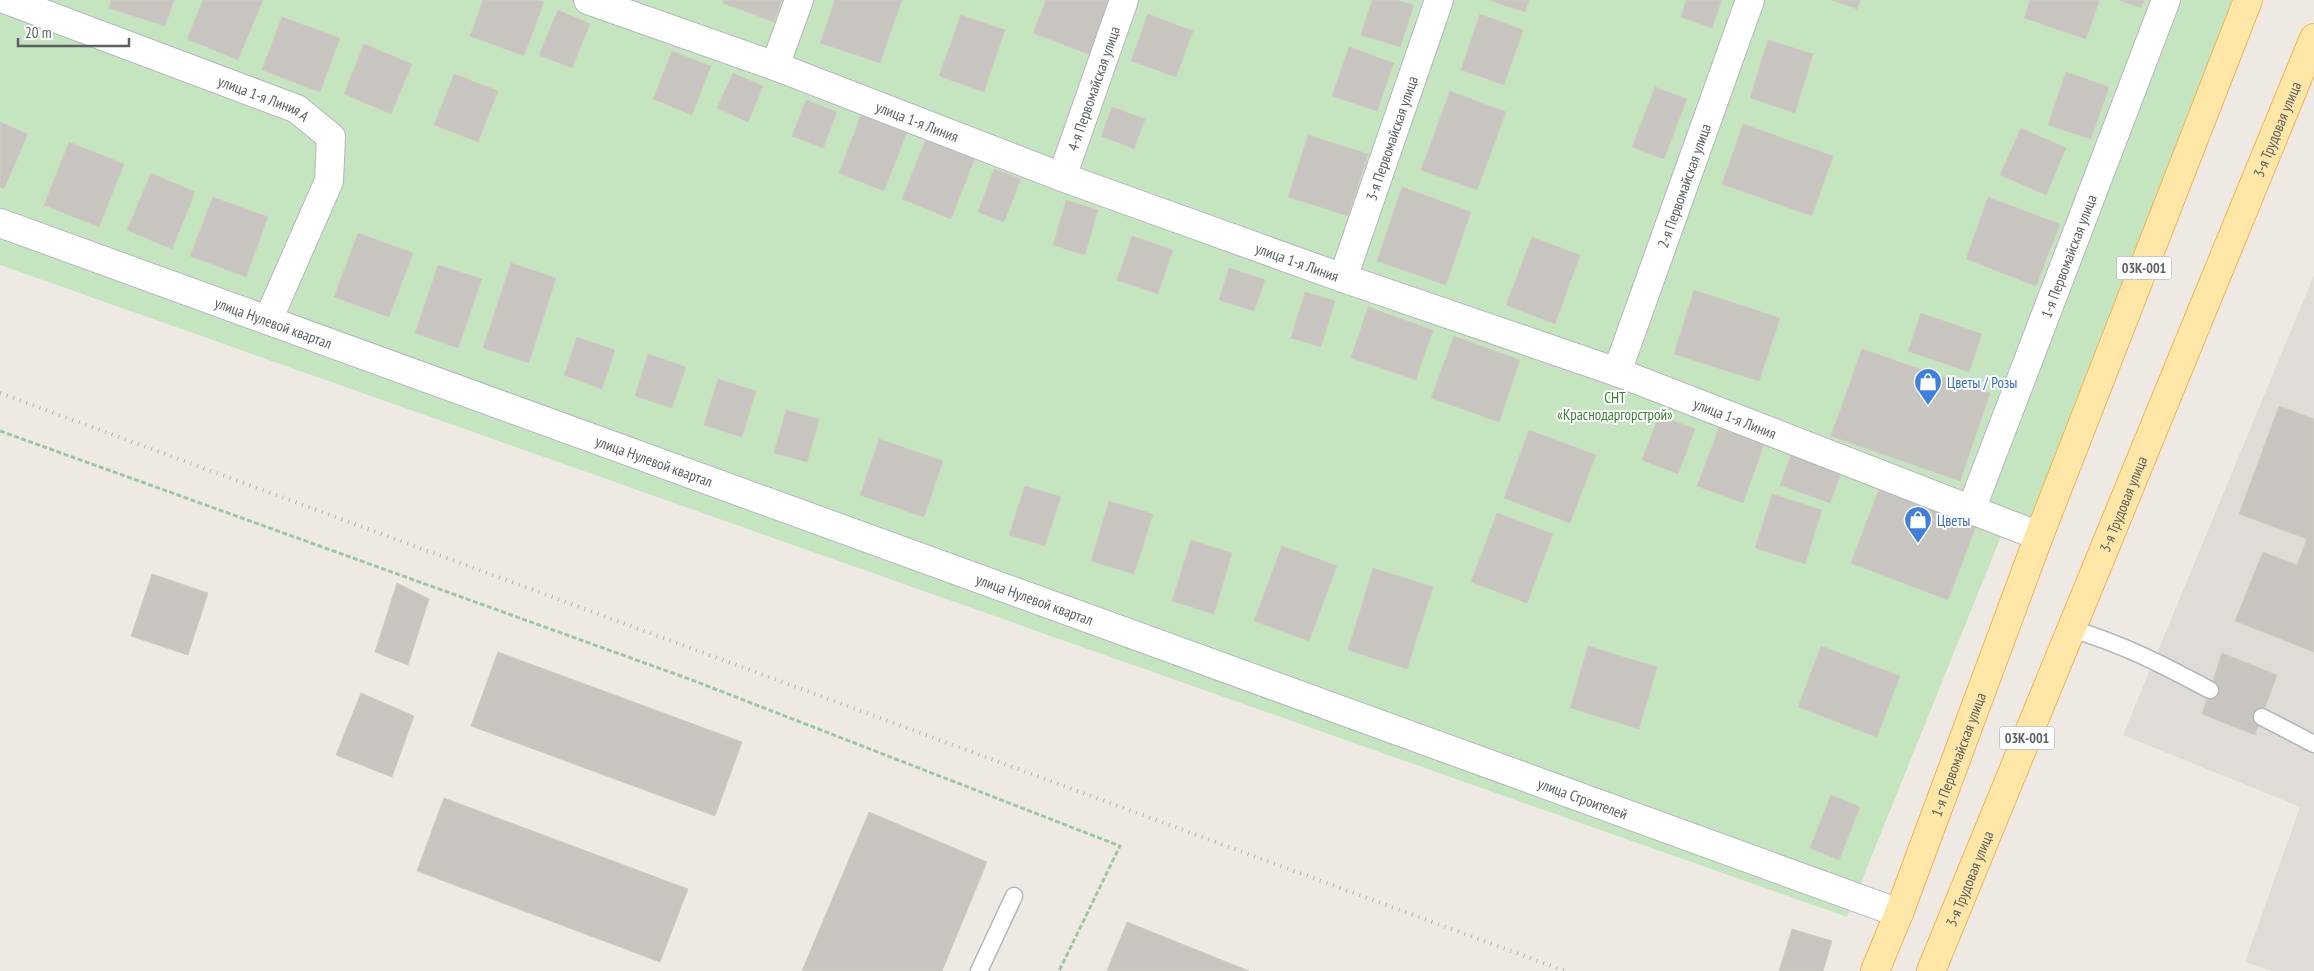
<svg xmlns="http://www.w3.org/2000/svg" width="2314" height="971" font-family="'PT Sans Narrow',sans-serif">
<rect width="100%" height="100%" fill="#eeeae3"/>
<path fill="#dfdcd7" d="M2314,275V971H2272L2245,962L2300,807L2123,735Z"/>
<path fill="#c4e5bf" d="M0,0H2250L2039,536L2006,524L1847,917L0,265Z"/>
<path fill="#c8c5c0" stroke="#d2cbc1" d="M111,0H174L165,26L109,8Z
M203,0H263L238,60L187,39Z
M483,0H539L544,2L524,56L470,36Z
M724,0H782L774,22L723,3Z
M835,0H902L880,63L820,43Z
M1046,0H1111L1091,55L1033,33Z
M1372,0H1397L1414,5L1400,47L1361,35Z
M1489,0H1529L1525,12Z
M1686,0H1722L1712,28L1681,17Z
M1832,0H1861L1857,9Z
M2030,0H2097L2099,1L2086,39L2024,18Z
M2119,0H2144L2141,8Z
M558,10L590,24L572,68L539,55Z
M1148,14L1193,31L1176,77L1131,61Z
M1480,14L1523,30L1504,85L1461,70Z
M961,15L1005,30L984,92L939,76Z
M282,17L340,38L320,92L262,70Z
M1768,40L1813,54L1795,113L1750,98Z
M364,44L412,64L391,114L344,94Z
M1349,47L1394,63L1377,111L1332,96Z
M672,51L711,66L692,115L653,99Z
M2066,72L2109,87L2091,139L2048,125Z
M733,73L763,86L748,122L717,108Z
M454,74L498,91L478,142L434,125Z
M1655,87L1687,99L1664,159L1632,147Z
M1450,91L1506,112L1477,190L1421,170Z
M806,100L837,112L823,148L792,136Z
M1112,107L1145,119L1134,149L1101,136Z
M861,115L907,132L884,191L839,173Z
M0,122L28,134L4,189L0,187Z
M1743,124L1833,156L1812,216L1722,184Z
M2021,128L2066,148L2046,195L2000,175Z
M1308,135L1368,154L1348,216L1288,197Z
M926,139L975,158L951,219L902,199Z
M69,142L124,164L99,227L44,205Z
M994,169L1021,179L1004,222L978,212Z
M151,173L195,192L172,249L127,230Z
M1402,187L1471,212L1446,285L1377,261Z
M213,197L268,217L246,277L190,256Z
M1988,197L2060,224L2036,286L1966,259Z
M1066,200L1098,210L1085,255L1053,245Z
M358,233L413,253L389,317L334,297Z
M1132,236L1173,250L1158,294L1117,280Z
M1532,237L1580,255L1555,324L1506,305Z
M511,263L556,278L529,363L483,348Z
M438,265L482,279L458,348L415,333Z
M1229,268L1265,280L1254,311L1219,300Z
M1694,290L1780,318L1759,381L1674,354Z
M1305,292L1335,301L1321,347L1291,338Z
M1368,307L1433,330L1416,380L1351,358Z
M1921,313L1982,334L1969,372L1908,351Z
M1454,336L1520,360L1499,422L1431,398Z
M577,337L615,350L602,389L564,375Z
M1862,349L1990,393L1960,481L1831,436Z
M648,354L686,367L672,408L635,396Z
M718,379L756,391L742,437L704,425Z
M2279,406L2314,419V652L2235,621L2263,552L2297,565L2307,539L2239,514Z
M786,410L819,419L807,462L774,453Z
M1659,415L1695,429L1678,474L1642,460Z
M1719,428L1764,445L1743,503L1697,486Z
M1529,430L1596,455L1570,523L1504,498Z
M879,439L943,461L924,517L860,495Z
M1791,455L1841,473L1830,503L1780,485Z
M1025,486L1061,497L1045,546L1009,535Z
M1879,489L1976,526L1948,600L1851,563Z
M1772,494L1822,510L1805,564L1755,548Z
M1109,501L1153,514L1134,574L1091,561Z
M1497,513L1553,534L1527,603L1471,582Z
M1191,540L1232,553L1214,614L1172,601Z
M1282,546L1337,566L1309,641L1254,621Z
M1373,568L1433,587L1407,669L1348,650Z
M152,574L208,593L188,655L131,636Z
M397,583L429,599L408,665L375,652Z
M1588,646L1657,667L1639,729L1570,708Z
M1821,646L1900,676L1877,737L1798,707Z
M498,652L742,742L715,816L471,726Z
M2222,653L2277,675L2255,735L2202,714Z
M361,693L414,716L392,777L336,755Z
M1831,795L1860,807L1839,860L1810,848Z
M444,798L688,889L660,962L417,871Z
M869,812L987,862L942,971H802Z
M1127,922L1249,971H1107Z
M1792,929L1832,941L1823,971H1779Z"/>
<g fill="none" stroke-linecap="round" stroke-linejoin="round">
<defs>
<path id="service" d="M2071,629C2121,643 2165,666 2210,690
M2262,717L2314,744
M979,971L1014,896"/>
<g id="minor">
<path id="s1" d="M7,0L297,109L331,137L329,181L268,320"/>
<path id="s2" d="M588,0L775,66L1062,177L1343,278L1617,372L2039,536"/>
<path d="M775,66L799,0"/>
<path id="s3" d="M1062,177L1124,0"/>
<path id="s4" d="M0,223L1899,913"/>
<path id="s5" d="M1343,278L1439,0"/>
<path id="s6" d="M1617,372L1750,0"/>
<path id="s7" d="M1971,510L2166,0"/>
</g>
<g id="primary">
<path id="s8" d="M1875,971L1899,913L2039,536L2248,0"/>
<path id="s9" d="M1931,971L2314,38"/>
</g>
</defs>
<use href="#service" stroke="#b3b6ba" stroke-width="19"/>
<use href="#minor" stroke="#b3b6ba" stroke-width="30"/>
<use href="#primary" stroke="#f0b559" stroke-width="30"/>
<path stroke="#9ac9a1" stroke-width="3" stroke-dasharray="5 2.5" stroke-linecap="butt" d="M0,431L692,680L1120,846L1059,971"/>
<use href="#service" stroke="#fff" stroke-width="16"/>
<use href="#minor" stroke="#fff" stroke-width="28"/>
<use href="#primary" stroke="#fee6a7" stroke-width="28"/>
<path stroke="#b2b3b3" stroke-width="4" stroke-dasharray="1 6" stroke-linecap="butt" d="M0,393L1565,971"/>
</g>
<defs>
<symbol id="shop-pin" viewBox="-11 -11 22 30"><path d="M0 17L-7.5 6A9.5 9.5 0 1 1 7.5 6Z" fill="#3f7fe0" stroke="#fff"/><path d="M-5-2.5h2.3a2.7 3.5 0 0 1 5.4 0H5L5.5 6h-11ZM-1.5-2.5h3a1.5 2.3 0 0 0-3 0Z" fill="#fff"/></symbol>
</defs>
<g fill-rule="evenodd">
<use href="#shop-pin" x="1912" y="366" width="32" height="43"/>
<use href="#shop-pin" x="1902" y="504" width="32" height="43"/>
</g>
<g text-anchor="middle" dominant-baseline="central" stroke-width="4" stroke-linejoin="round" paint-order="stroke">
<g fill="#fff" stroke="#8c9092" stroke-width="1">
<rect x="2116.5" y="256.5" width="55" height="23" rx="4"/>
<rect x="1999.5" y="726.5" width="55" height="23" rx="4"/>
</g>
<g font-size="14" font-weight="bold" fill="#5b6063">
<text x="2144" y="268">03К-001</text>
<text x="2027" y="738">03К-001</text>
</g>
<g font-size="15" fill="#5b6063" stroke="#fff">
<text stroke="none"><textPath href="#s3" startOffset="94">4-я Первомайская улица</textPath></text>
<text stroke="none"><textPath href="#s1" startOffset="275">улица 1-я Линия А</textPath></text>
<text stroke="none"><textPath href="#s2" startOffset="351">улица 1-я Линия</textPath></text>
<text stroke="none"><textPath href="#s9" startOffset="910">3-я Трудовая улица</textPath></text>
<text stroke="none"><textPath href="#s5" startOffset="148">3-я Первомайская улица</textPath></text>
<text stroke="none"><textPath href="#s6" startOffset="198">2-я Первомайская улица</textPath></text>
<text stroke="none"><textPath href="#s7" startOffset="272">1-я Первомайская улица</textPath></text>
<text stroke="none"><textPath href="#s2" startOffset="756">улица 1-я Линия</textPath></text>
<text stroke="none"><textPath href="#s4" startOffset="291">улица Нулевой квартал</textPath></text>
<text stroke="none"><textPath href="#s2" startOffset="1221">улица 1-я Линия</textPath></text>
<text stroke="none"><textPath href="#s4" startOffset="696">улица Нулевой квартал</textPath></text>
<text stroke="none"><textPath href="#s9" startOffset="505">3-я Трудовая улица</textPath></text>
<text stroke="none"><textPath href="#s4" startOffset="1101">улица Нулевой квартал</textPath></text>
<text stroke="none"><textPath href="#s8" startOffset="232">1-я Первомайская улица</textPath></text>
<text stroke="none"><textPath href="#s4" startOffset="1684">улица Строителей</textPath></text>
<text stroke="none"><textPath href="#s9" startOffset="100">3-я Трудовая улица</textPath></text>
</g>
<g font-size="15" fill="#366cbe" stroke="#fff" text-anchor="start">
<text x="1947" y="382">Цветы / Розы</text>
<text x="1937" y="520">Цветы</text>
</g>
<g font-size="15" fill="#3a8134" stroke="#fff">
<text x="1615" y="397">СНТ<tspan x="1615" dy="17">«Краснодаргорстрой»</tspan></text>
</g>
</g>
<path d="M18 38v8h111v-8" fill="none" stroke="#5b6063" stroke-width="2.5"/>
<text x="25" y="38" font-size="15" fill="#5b6063" stroke="#ffffff" stroke-width="4" paint-order="stroke">20 m</text>
</svg>
